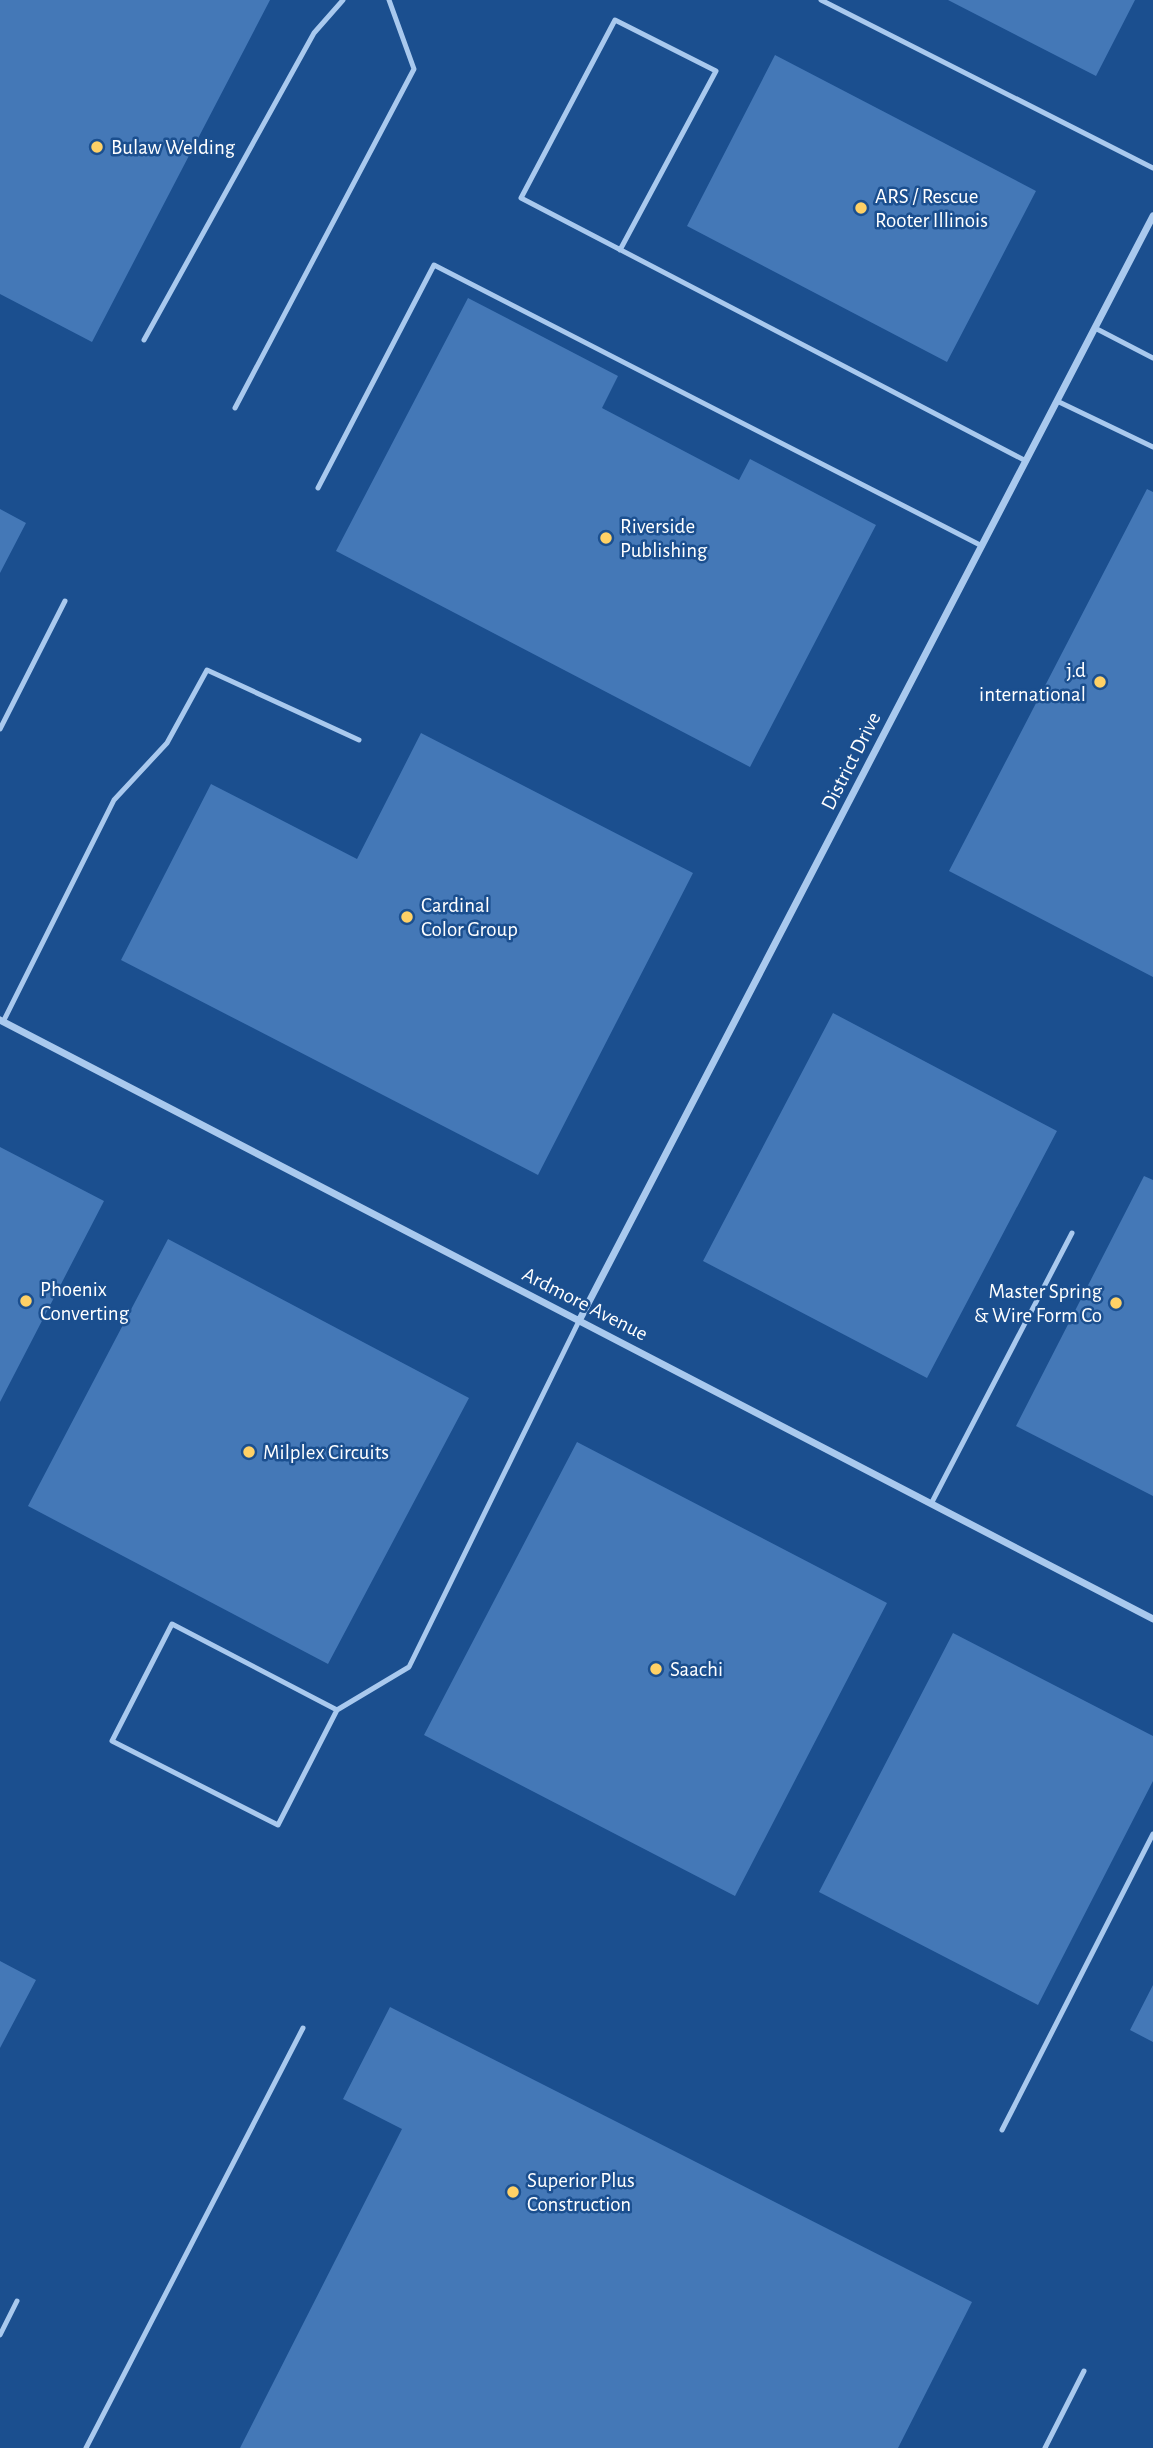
<svg xmlns="http://www.w3.org/2000/svg" width="1153" height="2448" font-family="'Alegreya Sans',sans-serif">
<rect width="100%" height="100%" fill="#1b4f8f"/>
<path fill="#4478b7" d="M0,0H270L92,342L0,294Z
M948,0H1135L1096,76Z
M775,55L1036,191L947,362L687,226Z
M468,298L618,376L602,408L739,480L750,459L876,525L750,767L336,551Z
M1147,489L1153,492V977L949,871Z
M0,509L26,523L0,573Z
M421,733L693,873L538,1175L121,960L211,784L357,859Z
M833,1013L1057,1131L927,1378L703,1261Z
M0,1147L104,1201L0,1402Z
M1144,1176L1153,1180V1496L1016,1426Z
M168,1239L469,1398L328,1664L28,1506Z
M577,1442L887,1603L735,1896L424,1735Z
M953,1633L1153,1736V1781L1038,2005L819,1892Z
M0,1961L36,1980L0,2048Z
M1153,1985V2042L1130,2030Z
M390,2007L972,2302L898,2448H240L402,2129L343,2099Z"/>
<g fill="none" stroke-linecap="round" stroke-linejoin="round">
<path stroke="#a9c9ee" stroke-width="5" d="M821,0L1153,168
M620,250L716,71L615,20L521,198L1026,461
M1095,328L1153,358
M144,340L314,33L343,0
M1057,401L1153,447
M235,408L414,69L389,0
M318,488L434,265L982,546
M0,729L65,601
M3,1022L114,800L167,743L207,670L359,740
M931,1504L1072,1233
M337,1710L172,1624L112,1741L278,1825L337,1710L409,1667L579,1321
M1002,2130L1153,1834
M0,2335L17,2301
M86,2448L303,2028
M1045,2448L1084,2371"/>
<path stroke="#a9c9ee" stroke-width="7" d="M0,1020L1153,1619
M579,1321L1153,216"/>
</g>
<g fill="#ffd166" stroke="#1b4f8f" stroke-width="2.5">
<circle cx="97" cy="147" r="7"/>
<circle cx="861" cy="208" r="7"/>
<circle cx="606" cy="538" r="7"/>
<circle cx="1100" cy="682" r="7"/>
<circle cx="407" cy="917" r="7"/>
<circle cx="26" cy="1301" r="7"/>
<circle cx="1116" cy="1303" r="7"/>
<circle cx="249" cy="1452" r="7"/>
<circle cx="656" cy="1669" r="7"/>
<circle cx="513" cy="2192" r="7"/>
</g>
<g text-anchor="middle" dominant-baseline="central" stroke-width="5" stroke-linejoin="round" paint-order="stroke">
<g font-size="21" fill="#fff" stroke="#1b4f8f" text-anchor="start">
<text x="111" y="147">Bulaw Welding</text>
<text x="875" y="196">ARS / Rescue<tspan x="875" dy="24">Rooter Illinois</tspan></text>
<text x="620" y="526">Riverside<tspan x="620" dy="24">Publishing</tspan></text>
<text x="1086" y="670" text-anchor="end">j.d<tspan x="1086" dy="24">international</tspan></text>
<text x="421" y="905">Cardinal<tspan x="421" dy="24">Color Group</tspan></text>
<text x="40" y="1289">Phoenix<tspan x="40" dy="24">Converting</tspan></text>
<text x="1102" y="1291" text-anchor="end">Master Spring<tspan x="1102" dy="24">&amp; Wire Form Co</tspan></text>
<text x="263" y="1452">Milplex Circuits</text>
<text x="670" y="1669">Saachi</text>
<text x="527" y="2180">Superior Plus<tspan x="527" dy="24">Construction</tspan></text>
</g>
<g font-size="21" fill="#fff" stroke="#1b4f8f">
<text transform="translate(851 761) rotate(-63)">District Drive</text>
<text transform="translate(585 1304) rotate(27)">Ardmore Avenue</text>
</g>
</g>
</svg>
